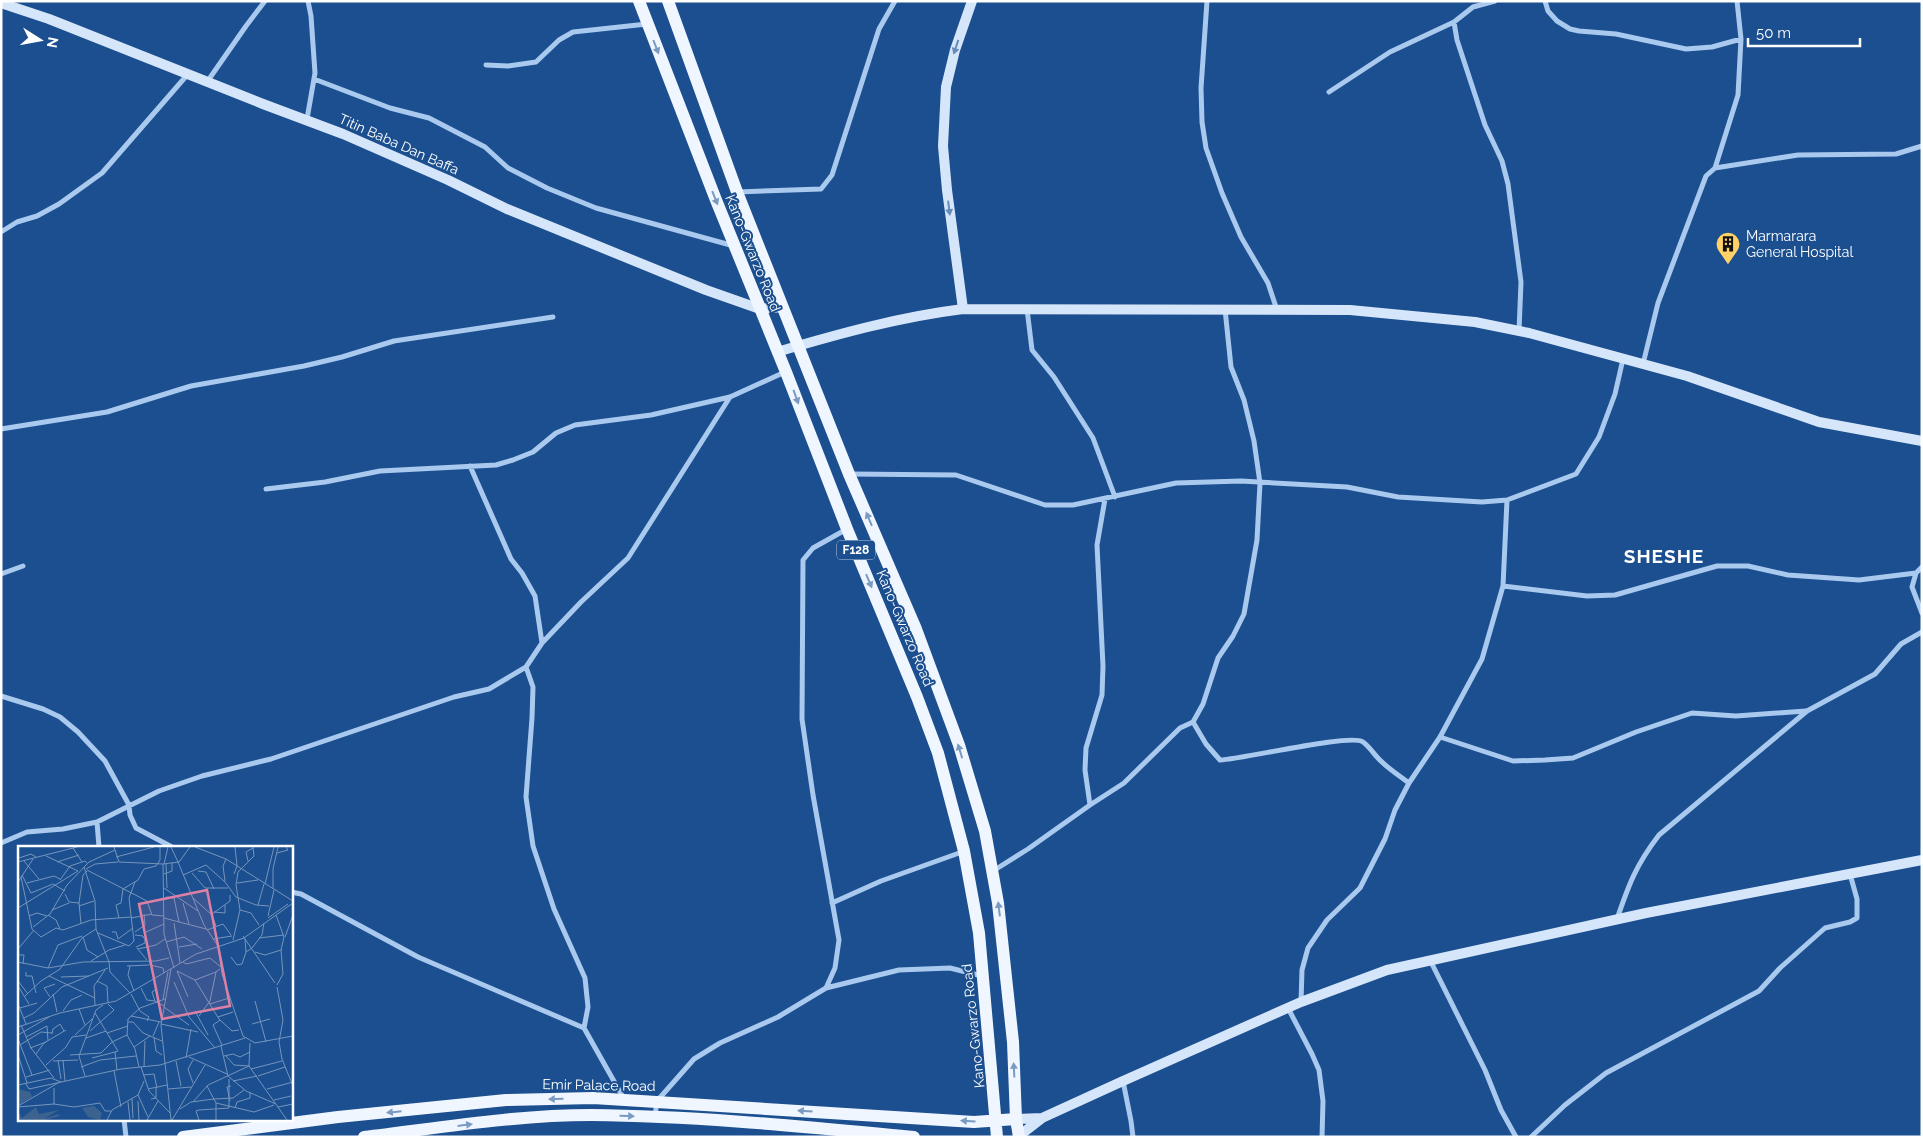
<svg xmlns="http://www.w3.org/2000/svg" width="1923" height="1138" font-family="Raleway,sans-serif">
<rect width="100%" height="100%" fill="#1b4f8f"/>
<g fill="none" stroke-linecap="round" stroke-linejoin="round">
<path stroke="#a9c9ee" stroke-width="5" d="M1207,1L1201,88L1202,122L1206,148L1222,193L1241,237L1268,283L1277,310
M1545,1L1548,11L1557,21L1570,29L1579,31L1616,34L1686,49L1712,47L1741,39
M1454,22L1457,40L1485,125L1502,161L1508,184L1521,282L1519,331
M486,65L508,66L536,62L559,40L573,32L647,24
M314,79L390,108L429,118L485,147L508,168L547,188L596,208L734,246
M207,82L246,26L265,1
M1329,92L1390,52L1454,22L1473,7L1495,1
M307,119L315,73L311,16L308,1
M1715,168L1738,95L1741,39L1737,1
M737,192L821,189L832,175L879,29L895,1
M1,232L17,222L37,216L59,204L102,173L188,74
M1027,309L1032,350L1054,377L1093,438L1115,497
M1643,364L1658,303L1706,176L1715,168L1798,155L1896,154L1922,146
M1,429L107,412L191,386L304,366L342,357L394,341L553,317
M470,466L511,559L522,573L535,596L542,643
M850,474L956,475L1045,505H1073L1176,483L1241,481L1347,487L1398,497L1482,502L1507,500
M266,489L325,482L380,471L496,465L513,460L533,452L556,433L575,425L651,415L730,397L785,372
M1916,573L1912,587L1922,613
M1,574L23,566
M1503,586L1587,596L1615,595L1717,566H1748L1788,575L1859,580L1916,573L1922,567
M526,667L533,687L532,718L526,797L533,846L554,909L585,978L588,1007L584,1028
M1,696L43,709L60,717L78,732L105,761L129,805L130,815L136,828L172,847
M1193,722L1206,744L1220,760C1244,759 1351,733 1363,742C1370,747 1375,756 1382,762C1390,770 1400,776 1409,783
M1440,737L1513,761L1545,760L1573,758L1636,732L1692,713L1736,716L1806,711
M1090,805L1085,770L1086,748L1102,695L1103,666L1097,545L1105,499
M97,822L99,847
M1,843L27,832L63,829L97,822L159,791L202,776L271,759L454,697L489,689L526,667L542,643L581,602L628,558L730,397
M993,871L1028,849L1090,805L1124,783L1180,728L1193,722L1203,704L1218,658L1233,636L1244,614L1257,540L1260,483L1254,441L1244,400L1231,367L1225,309
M291,892L301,894L418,957L584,1028L624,1099
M832,903L881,881L962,852
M1617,919C1629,884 1636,865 1659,835L1807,711L1875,674L1901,644L1922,632
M1430,960L1485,1070L1501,1110L1516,1137
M826,988L899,970L950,968L982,976
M1301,1002L1302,970L1308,948L1327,920L1360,888L1385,839L1395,810L1409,783L1440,737L1482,659L1503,586L1507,500L1576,474L1599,437L1615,394L1623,359
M1288,1008L1312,1054L1319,1070L1323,1101L1322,1137
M1123,1081L1131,1121L1133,1137
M655,1116L657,1101L694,1059L720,1043L778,1017L826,988L835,968L839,940L813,795L802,719L803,560L813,548L847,529
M124,1119L126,1137
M1531,1137L1565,1105L1606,1073L1759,991L1780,968L1825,928L1850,922L1857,918V899L1850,874"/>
<path stroke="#d6e6fa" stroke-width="10" d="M1,3L49,19L263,104L343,134L448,180L507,209L706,290L760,309L783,307
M963,309L947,190L943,146L946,87L955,50L972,1
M777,352C838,334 899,317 963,309L1350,310L1475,322L1529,333L1687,376L1819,422L1922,441
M1016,1119L1042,1118
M1019,1136L1042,1118L1123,1081L1301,1002L1387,970L1646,913L1922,860"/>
<path stroke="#f0f6ff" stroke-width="12" d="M639,1L716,200L786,372L847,529L917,697L938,753L964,851L979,933L997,1137
M668,1L737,192L849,474L916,629L959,745L985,831L998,903L1013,1042L1016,1119L1019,1137
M183,1137L338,1117L506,1100L593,1098L974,1122L1016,1119
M364,1137C439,1128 516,1115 591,1115C699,1116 806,1127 914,1137"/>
</g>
<defs><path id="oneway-solid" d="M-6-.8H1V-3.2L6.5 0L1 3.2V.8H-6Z" transform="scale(1.25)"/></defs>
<g fill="#7b9ac1">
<use href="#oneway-solid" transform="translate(656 47) rotate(69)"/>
<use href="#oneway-solid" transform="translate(715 198) rotate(68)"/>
<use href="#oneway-solid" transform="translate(796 397) rotate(70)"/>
<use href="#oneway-solid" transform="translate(869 519) rotate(-113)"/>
<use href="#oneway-solid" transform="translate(869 581) rotate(67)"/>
<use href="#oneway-solid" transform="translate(960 751) rotate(-107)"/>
<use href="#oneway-solid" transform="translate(999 909) rotate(-97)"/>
<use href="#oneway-solid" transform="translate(1014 1070) rotate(-93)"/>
<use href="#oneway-solid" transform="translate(556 1099) rotate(179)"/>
<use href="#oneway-solid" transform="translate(805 1111) rotate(-176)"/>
<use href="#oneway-solid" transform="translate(394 1112) rotate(174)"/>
<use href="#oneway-solid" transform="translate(627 1116) rotate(2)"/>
<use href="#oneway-solid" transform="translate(968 1121) rotate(-177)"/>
<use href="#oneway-solid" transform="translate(465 1125) rotate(-7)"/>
</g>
<g fill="#668bba">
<use href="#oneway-solid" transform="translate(956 47) rotate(108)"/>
<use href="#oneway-solid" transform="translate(949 208) rotate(83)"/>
</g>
<defs>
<symbol id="building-pin" viewBox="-11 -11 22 30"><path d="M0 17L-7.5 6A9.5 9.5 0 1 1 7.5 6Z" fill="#ffd166" stroke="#1b4f8f"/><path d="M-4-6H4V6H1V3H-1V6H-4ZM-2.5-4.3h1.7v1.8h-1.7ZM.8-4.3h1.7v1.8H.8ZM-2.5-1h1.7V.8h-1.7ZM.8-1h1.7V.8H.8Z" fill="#111"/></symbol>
</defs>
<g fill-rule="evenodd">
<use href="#building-pin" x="1714" y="230" width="28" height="38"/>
</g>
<g text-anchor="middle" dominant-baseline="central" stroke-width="4" stroke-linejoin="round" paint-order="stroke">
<rect fill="#1b4f8f" stroke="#bbcadd" stroke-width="1" x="837" y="540.5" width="38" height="19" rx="4"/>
<g font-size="12" font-weight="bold" fill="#fff">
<text x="856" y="550">F128</text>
</g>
<g font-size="14" fill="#fff" stroke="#1b4f8f">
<text transform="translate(399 144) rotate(24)">Titin Baba Dan Baffa</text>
<text transform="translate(753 253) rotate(68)">Kano-Gwarzo Road</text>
<text transform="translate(905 628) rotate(67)">Kano-Gwarzo Road</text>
<text transform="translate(973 1026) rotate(-96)">Kano-Gwarzo Road</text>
<text transform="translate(599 1085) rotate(1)">Emir Palace Road</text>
</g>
<g font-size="14" fill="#fff" stroke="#1b4f8f" text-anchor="start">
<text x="1746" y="236">Marmarara<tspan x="1746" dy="16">General Hospital</tspan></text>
</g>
<g font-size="19" font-weight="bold" letter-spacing="1" fill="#fff" stroke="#1b4f8f">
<text x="1664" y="556">SHESHE</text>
</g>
</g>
<g transform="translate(18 846)">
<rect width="275" height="275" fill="#1b4f8f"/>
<path d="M0,243L12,246L14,251L0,259ZM76,260L84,267L82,274L53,267L70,271L64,262ZM18,261L21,268L41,264L26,273L40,268L42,270L27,274H0V265L4,272Z" fill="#3c6290"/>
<path fill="none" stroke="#7695bc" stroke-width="1" d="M96,1L101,16L145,18L161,16L172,1M153,1L160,16M177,1L208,13L275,55M55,2L64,16M259,7L270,4L268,1M28,10L60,25M98,11L136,1M1,12L13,8L18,11M6,15L21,33M230,15L228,6L235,2M0,16L59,1M39,16L61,9M160,16L186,79L200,100L204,128L225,190L237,197L275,190M145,18L146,88L156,122M146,18L150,1M148,18L149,42M66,21L77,55L78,83L91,116M68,23L77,18L100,16M69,24L129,55L134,69L146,70M180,25L188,26L196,43M174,27L187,42H210M146,28L154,25V17M216,28L219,20L217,1M4,29L13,47L35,38L47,45M165,29L188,19L207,36L218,51L238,59L251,60M3,31L14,83L23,91L38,82L45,84L73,74L113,71M42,34L52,20L67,15L69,17M207,35L205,20L208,13M0,36L15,13M9,37L36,30L42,33M219,37L240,34M247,38L256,1M146,42L180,65M105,43L120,34L126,23L138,20L142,14V1M255,43V23L260,1M47,48L51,56L61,57M148,51L156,52L161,76M175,52L194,69L198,80M165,57L171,78M240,59L246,38M61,60L76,55M0,62L60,25M34,64L51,57M222,64L233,67L241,79M196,66L207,67V59M194,68L212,55V49M30,69L38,74L42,83M258,69L266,91L263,104L265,128L259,139M11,70L19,67L29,70M250,70L256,44M101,72L98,59L103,57L105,43M113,72L134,68M146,72L188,83M250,72L270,58M156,77L162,117M63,78L61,57L65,29L69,25M15,81L32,68L49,39L71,16L97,4M189,84L205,78L213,89M94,86H98L100,93L115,82M117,86L127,79L126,68M128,86L146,78M80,87L111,100L116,95L111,52L117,36M117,89L125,90L127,94V97L118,101M225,90L257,137M65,91L69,104L80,111M267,91L275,69M241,92L266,89M195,93L214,90M227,93L228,106L234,102M215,94L222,64L218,39L220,26L236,10L235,1M148,96L166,91L184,103M161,101L179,98M119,102L129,114M234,102L244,89L246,77M0,103L16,84M120,103L138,99L147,93M237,106L247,109L263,104M0,109H6L5,118M213,111L219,119L224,118L228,106M73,115L91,104L107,99M132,115V119L145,122L146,127M0,116L30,122L65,116L138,115L151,112M91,116L92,126L112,147M165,116L168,118L192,112L203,121M109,120L131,119M112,120L110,129L116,145M30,122L40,99L64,90M159,125L177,134L201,173L214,185L221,184M159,125L170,151M8,126V130H14L18,147M31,130L77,152M43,131L71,130M177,134L198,126M0,135L10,148M79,135L89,140L90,157M156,136L171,171L197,202M0,140L11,158M259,141L265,174L261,196M123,142L129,154L137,155M137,144L134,146L137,155L146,160M35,148L39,166M113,148L122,165L131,171L129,175M7,150L23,135L42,123L64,92L78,83M32,151L26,142L37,138M145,153L150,126M237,155L248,196M0,158L8,178M192,158L211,152M77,159L76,140L87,124M146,161L171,179M2,162L19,157M61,163L67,179M45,165L53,154L64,149M177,165L190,189M77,167L100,205L97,206L99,224M113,170L143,176M181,170L192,155L198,126L202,123M200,171L215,166M6,172L16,167L44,141L90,122M202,174L195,179L204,199M110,176H115L125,187L144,195M143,178L180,186M234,178L252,173M3,179L13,202L36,232M0,181L42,167L98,155L178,108L226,92L275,57M72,185L96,164L90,158M89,187L110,180M34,188L35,183L42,178L46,185M0,189L31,171M57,189L74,173M135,190L141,176M8,191L29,180L30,195M136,191L138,205L144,209M68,192L88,185M0,193L14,229M261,196L264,213L275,240M232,197L231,220L269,274M2,199L23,186L34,187M203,200L210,230L228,245L258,258M116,201L132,190M12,202L28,196M18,208L26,197L48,184M0,209L9,237M52,209L83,207L94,196L109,189M206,210L215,208L222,211L232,206M208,210L216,219L231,220M171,211L209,228M74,212L97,206M168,212L173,183M40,214L43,233M45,214L47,235M35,215L60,214M158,215L163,240M28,219L48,201L54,191L68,189M63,221L82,214L118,210M121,221L117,203L109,189L110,173L122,162L147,153M123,221L131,245L152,267M126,221L127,195M233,223L264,215M96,225L103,261M125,229L136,228L139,242M67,230L61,210L78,164L85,159M240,230L267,221M8,231L32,224M215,235L239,230M175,237L170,223L175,214M8,238L11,243L103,223L142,219L227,192M0,239L33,232L43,236M189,240L198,257V274M130,243L149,239M150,243L173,241M249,243L275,236M120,249L130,271M114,253L115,272M133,253L138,252V242M196,253L215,252L226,244M256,254L273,250M120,255L121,274M212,255L209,241L213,240M110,256L112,274M175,256L190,239L231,220M198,257L236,266L256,259M36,258V242M0,260L40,237M0,261L36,258L56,261L82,257L87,265H93M260,261L275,258M217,262L219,256L232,252V246M162,263L173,256L196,253M89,274L94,264L120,249L126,235M129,274L140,255M153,274L143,179L153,123M154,274L187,219M181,274L178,265L181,264L211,262V233"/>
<path fill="#dd80a5" fill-opacity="0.15" stroke="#dd80a5" stroke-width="2.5" d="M189,44L212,160L144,173L121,58Z"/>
<rect width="275" height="275" fill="none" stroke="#fff" stroke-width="2.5"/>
</g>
<rect width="1923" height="1138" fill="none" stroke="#ffffff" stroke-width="5"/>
<g transform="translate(40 40) rotate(101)" stroke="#1b4f8f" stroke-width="4" paint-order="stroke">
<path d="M0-4L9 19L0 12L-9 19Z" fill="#ffffff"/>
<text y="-8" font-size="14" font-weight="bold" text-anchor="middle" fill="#ffffff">N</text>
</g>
<path d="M1748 38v8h112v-8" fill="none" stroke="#ffffff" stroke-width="2.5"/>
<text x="1756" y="38" font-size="15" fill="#ffffff" stroke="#1b4f8f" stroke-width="4" paint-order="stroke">50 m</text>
</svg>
